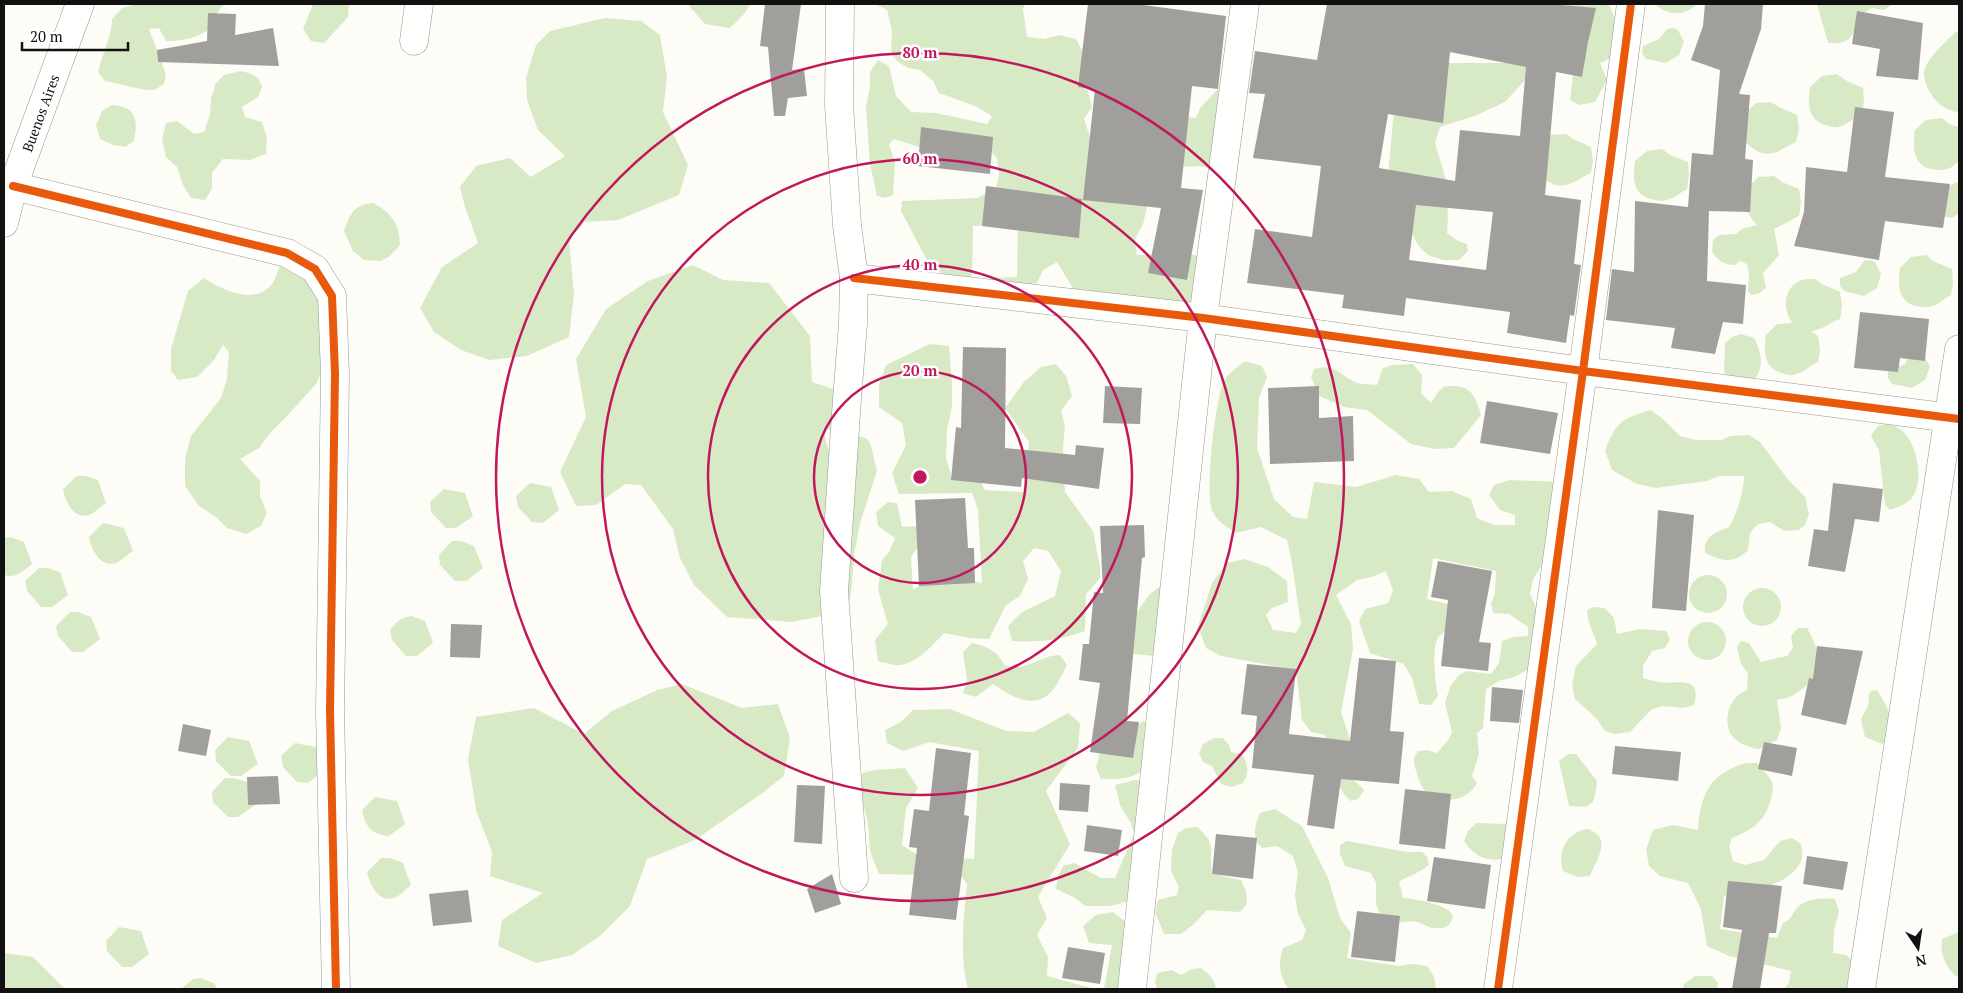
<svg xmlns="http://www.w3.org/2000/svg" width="1963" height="993" font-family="'PT Serif',serif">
<rect width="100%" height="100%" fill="#fdfcf7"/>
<path fill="#d8eac5" d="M137,4H225C215,12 219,15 213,24C206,37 179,42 166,41L159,28L149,29L164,69L166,75L164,84C160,86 157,89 153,90C143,91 117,83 105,81L98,72C102,56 112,34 112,19L122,8Z
M313,4H349L348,17L324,43L311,41L303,29Z
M690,4H750L745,13L730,28L705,24L690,7Z
M875,4H1025L1023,9L1027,37L1044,39L1059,35L1076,39L1084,54L1085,79L1092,107L1084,119L1091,140L1121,170L1147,207L1143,224L1135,239L1137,255H1162L1178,252L1195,255L1211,267L1205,312L1080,300L1057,262L1043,270L1037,283L1021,287L991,283L992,278L1017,277L1018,224L973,226L972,277L958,280L931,268L901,211L902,201L977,198L996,188L999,174L997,158L988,149L929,150L894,139L889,144L895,162L893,195L885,198L877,196L870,164L866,108L870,87V72L878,60L889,66L896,96L911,112L936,113L987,124L992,116L975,106L939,93L933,81L920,70L908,68L898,62L891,53L892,31L887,10Z
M1406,4H1416L1420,8L1425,4H1456L1445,31L1441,63H1517L1526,67V79L1505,102L1477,115L1440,127L1435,143L1446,180L1448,218L1447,233L1458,241L1467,244L1468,251L1459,260H1443L1428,255L1418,245L1387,187L1394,110L1385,32Z
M1558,4H1609L1619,29L1613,57L1600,63L1607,80L1595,102L1579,105L1570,100L1574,66L1587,48L1588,42Z
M1655,4H1698C1694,6 1691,9 1687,11C1676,16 1663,12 1655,4Z
M1817,4H1893L1884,10L1872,8L1858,16C1854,36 1851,45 1828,43Z
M605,18L641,21L660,35L667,77L663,112L688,165L679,195L618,220L585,222L569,239L574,294L569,337L527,356L489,360L461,350L434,332L420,308L442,267L478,243L465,207L460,187L476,166L510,158L531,177L565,156L538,130L527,100L526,78L536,45L550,31Z
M1673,28L1678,30L1684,42L1679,55L1666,63L1646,59L1642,53L1643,46L1659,39L1667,29Z
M1956,32H1959V111L1955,112C1950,110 1942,107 1938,103C1931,96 1923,82 1924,72C1926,59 1947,40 1956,32Z
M240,71C251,73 259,75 262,87L258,97L242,107L245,117L262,122L267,138L266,154L250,160L223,159L212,173V189L205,200L191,198L183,185L177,167L166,157L162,139L166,123L177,121L194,134L204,132L210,115L211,98L216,83L224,75Z
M1837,74L1845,80L1863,88L1864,102L1862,114C1854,118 1847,125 1838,127C1834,128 1830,126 1826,125C1807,120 1808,103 1810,87L1822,76Z
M1230,87L1214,169L1199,166L1181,167L1187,117L1196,118L1200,108L1218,89Z
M1771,102L1779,107L1797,115L1799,129L1796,142C1776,152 1767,162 1746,143L1744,114L1756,103Z
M112,105C137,107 138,120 134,141L125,147L113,145L100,139L96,125L102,111Z
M1942,118L1949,124L1959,127V161C1956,163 1953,167 1950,168C1943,171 1938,170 1931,169C1912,164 1913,146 1915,130L1926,120Z
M1566,134L1573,139L1591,147L1593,161L1591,173C1571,183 1561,194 1541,176L1550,135Z
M1662,149L1670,155L1688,162L1689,176L1687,189C1681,192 1676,197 1670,199C1663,202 1658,201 1651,199C1632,195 1633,177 1635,161L1647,151Z
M1774,176L1782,182L1799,189L1801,203L1799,216L1774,229L1779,255L1763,273L1766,288L1758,294L1751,295L1748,291L1749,275L1747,264L1740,261L1735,265C1725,265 1716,260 1712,251L1713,240L1719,235L1736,234L1742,229L1757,225C1748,216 1741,202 1747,189C1749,185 1755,181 1758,177Z
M1959,182V213L1952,218L1942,216C1945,204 1944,183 1959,182Z
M373,203C392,213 399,223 400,245L390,256L381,261L364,260L353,251L344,231C351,213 353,205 373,203Z
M1927,255L1933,261L1952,269L1953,283L1951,295C1945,298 1940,303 1935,305C1928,308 1923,307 1916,306C1897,301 1898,284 1900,268L1911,257Z
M1870,260L1875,262L1881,274L1877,288L1864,296L1844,291L1840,286V278L1856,272L1864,261Z
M281,262L319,266L325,363L316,384L287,416L272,431L259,448L240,459L260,481V496L267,513L261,526L246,534L227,528L216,517L199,506L185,486V459L191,436L221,398L227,379L229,352L223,345L214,360L197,377L178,380L171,371V349L188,291L204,278C222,290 255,306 272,284C276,278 279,268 281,262Z
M693,265L723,280L769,283L810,336L812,382L848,394L852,428L823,429L827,446L836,463L848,441L859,436L865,438L870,442L877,471L860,523L855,550L850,600L827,615L792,622L727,617L694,585L680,558L673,529L641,485L625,484L596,505L576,506L560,472L586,417L576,359L606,309L648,281Z
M1815,279L1822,284L1840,292L1842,306L1840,319C1829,323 1822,330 1811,331L1818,336L1820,350L1818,362C1809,366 1802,374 1793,375C1790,376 1786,374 1782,373C1763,368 1764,351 1766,335L1777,324L1792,323C1783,310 1783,289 1799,281C1803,279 1810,279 1815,279Z
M1741,334L1754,338C1762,353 1765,369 1752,382H1728L1724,371L1725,343L1732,337Z
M930,344L949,346L952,384V407L947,429L946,459L952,478L979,479L985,490L1024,492L1029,442L1005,408L1024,382L1041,367L1056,364L1066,376L1072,396L1061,411L1065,425L1063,449L1065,492L1093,531L1100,567V578L1086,594L1085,631C1057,641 1041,642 1012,641L1008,626L1022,612L1055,596L1061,571L1048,551L1034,548L1023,561L1028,579L1020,596L1006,605L989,639L970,638L944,633C932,646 914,667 894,665C889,664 883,662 878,661L875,640L888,624L878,590L882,560L889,552L895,538L878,526L876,512L888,502L897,503L902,527L919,526L920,544L911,557L913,590L935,576L959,578L982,583L978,510L972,493L899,494L892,473L906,445L902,423L879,407V385L886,365Z
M1924,355L1930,367L1925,380L1912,388L1892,384L1888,378V371L1905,364L1908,358Z
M1245,361L1262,366L1267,377L1259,398L1257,448L1274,499L1293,517L1307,519L1314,482L1356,487L1396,475L1419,479L1429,492L1452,491L1471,499L1477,518L1494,525H1515V515L1500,510L1489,495L1494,485L1510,480L1559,482L1550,552L1533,579L1530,594L1543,623L1533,667L1514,677L1499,681L1486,689L1483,728L1477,733L1479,754L1472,776L1477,783C1467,802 1442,805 1426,792C1421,788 1413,765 1414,758C1415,756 1416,754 1418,751L1427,750L1437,753L1448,740L1452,732L1445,703L1450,687L1458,676L1466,671L1491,674L1499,663L1502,641L1514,637L1528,636V627L1509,614L1493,613L1491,604L1495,593L1496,571L1433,558L1427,599L1456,606L1454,628C1449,630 1443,632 1439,636C1431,646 1435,684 1438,696L1431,705L1419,704L1412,678L1404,664L1370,653L1359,621L1365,609L1388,603L1393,591L1386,571L1372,577L1357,580L1336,595L1351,624L1353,649L1341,712L1355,754L1352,778L1364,790L1358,799L1351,801C1334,788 1329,755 1325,735L1311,732L1302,720L1296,670L1221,656L1206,648L1198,626L1212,583L1227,563L1244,559L1268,567L1287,581L1288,602L1272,608L1266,615L1273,630L1296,633L1301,624C1296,596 1294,568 1287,540L1261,527L1236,533C1226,526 1217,522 1212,510C1205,492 1215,396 1225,379C1229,373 1239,366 1245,361Z
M1413,364L1422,375L1421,393L1431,403C1434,399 1437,393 1440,390C1445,385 1449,386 1455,386C1473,387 1477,400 1481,415L1454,448L1435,449L1411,444L1367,410L1344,407L1319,396L1311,377L1314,369C1336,364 1336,372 1353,381C1359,385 1370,384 1377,385L1383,368L1392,365Z
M1650,410L1662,418L1680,436L1696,440H1722L1730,436L1749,435L1760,442L1787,478L1805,497L1809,514L1805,525L1799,530L1784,531L1770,522L1758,524L1750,533L1748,550C1733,565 1722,561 1705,553C1703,537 1715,532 1729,527C1738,510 1743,496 1744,476H1719L1707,481L1656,488L1637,484L1612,470L1605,451C1616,422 1621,419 1650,410Z
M1888,423C1895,426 1903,430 1907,436C1918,451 1924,484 1911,499C1905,505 1898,507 1890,510L1885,505L1879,451L1871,435L1878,426Z
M77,476H85L98,480L106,503C101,506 95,513 89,515C74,520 65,501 63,489Z
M530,483L551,487L559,510L543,523L532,522L518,507L516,496Z
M444,489L465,493L473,516L456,528H446L431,512L430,502Z
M103,523L124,528L133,551C128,554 121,561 116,563C100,568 91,549 89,537Z
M11,537L24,542L32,564C23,571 16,579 4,575V538Z
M452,541H461L474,546L483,568L466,581H455L440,565L439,555Z
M39,568H47L60,572L68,595L52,607H41L27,591L25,581Z
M1689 594a19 19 0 1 1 38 0a19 19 0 1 1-38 0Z
M1161,585L1154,656L1126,653L1132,620L1149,595Z
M1743 607a19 19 0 1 1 38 0a19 19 0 1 1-38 0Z
M1594,607L1605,608L1614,618L1617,634L1640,629L1666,631L1670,639L1665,648L1652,651L1643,666V678C1648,679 1653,681 1658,682C1676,685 1703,673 1694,705L1683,708L1662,706L1651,710L1630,732L1615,734L1605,731L1597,719L1575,699L1572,685L1576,666L1597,644C1594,632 1587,623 1587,610Z
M70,612H78L91,617L100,639L83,652H72L58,636L56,626Z
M412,616L425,621L433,643L417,656H406L392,640L390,630C397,621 401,617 412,616Z
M1688 641a19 19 0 1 1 38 0a19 19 0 1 1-38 0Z
M1798,628H1807C1814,640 1821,656 1818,670C1816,680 1800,691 1792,696C1788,698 1782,699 1777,700L1781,728L1777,740L1759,749C1738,745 1724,736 1728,713C1731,701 1736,695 1747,690L1748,674L1741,664L1737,647L1741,641L1749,643L1761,662L1787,656L1793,648L1791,636Z
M972,643C987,646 998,651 1004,665C1026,673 1040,655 1060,655L1067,665C1062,674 1056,689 1048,695C1031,709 1007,694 993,684L976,697L963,693L967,680L963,652Z
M682,684L742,708L778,704L790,738L784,776L761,794L695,840L647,859L630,906L600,936L572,955L536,963L498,946L502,920L543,893L490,876L492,852L476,810L468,759L476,717L534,708L584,734L612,711L657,690Z
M1877,690C1880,694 1890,712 1890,715C1892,723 1889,733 1889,740L1882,744L1865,737L1861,719L1868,706L1869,695L1871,691Z
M950,709L1006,731L1034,732L1068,713L1080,723L1078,748L1046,791L1070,844L1038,897L1047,918L1037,935L1048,957L1047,976L1095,989H968C959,959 964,915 967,884L961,876L879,874L870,851L868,824L862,799V773L875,770L905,768L918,788L906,808L902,845L919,856L974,859L979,751L929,742L903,751L887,743L885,730L901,722L913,710Z
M1143,721L1153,725L1144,769C1131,780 1118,779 1101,779L1096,768L1100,753L1114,747Z
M228,737L249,741L258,764L241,776H231L216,761L215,750Z
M1214,738H1223L1229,745L1231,752L1242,754C1248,764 1250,773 1243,783L1232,787L1221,784L1212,766L1203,762L1199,753L1203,744Z
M295,743L316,747L325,770L308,783L297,782L283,767L281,756Z
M1568,754H1576L1597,781L1596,790L1593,802L1586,807L1569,806L1559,761Z
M1746,763H1757C1762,769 1769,775 1772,782C1774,788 1772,796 1770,802C1764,823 1751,830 1732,838L1729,846L1733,861L1745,865L1764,860L1780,841L1792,838L1801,844C1802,848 1803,855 1802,859C1791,887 1749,891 1724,896L1720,929L1777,938L1783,923C1793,918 1790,917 1796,909C1805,898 1822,898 1835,899L1839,911L1834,930L1833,953L1846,955L1852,960L1861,989H1784L1789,983L1791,971L1729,956L1707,946L1701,909L1688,883L1660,876L1649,866L1646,849L1653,830L1673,825L1698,830C1700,795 1710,773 1746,763Z
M225,778H234L247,782L255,805L238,817H228L213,802L212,792Z
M1135,780L1147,781L1133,900L1110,906H1085L1075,898L1056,889L1058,876L1063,866L1074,863L1101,878H1115L1134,834L1131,823L1120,805L1115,785Z
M375,797L397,801L405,824L389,836C372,835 365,826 362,810Z
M1275,809L1302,826L1328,878L1340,918L1351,933L1347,958L1398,966L1412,964L1427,966C1432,973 1437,980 1435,989H1288C1279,973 1278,966 1283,948L1302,940L1306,930L1298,914L1295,895L1298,872L1293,856L1277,846L1262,848C1251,838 1255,825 1260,813Z
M1476,823L1507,824L1516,855C1494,863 1478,862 1464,841L1468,831Z
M1197,827C1219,846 1208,850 1212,874L1241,880L1246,892L1247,904L1240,912L1207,910L1194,924L1181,934H1164L1155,912L1158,900L1177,895L1179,887L1171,871L1172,850L1178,833L1186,828Z
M1588,829C1613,839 1597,858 1590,876L1577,877L1563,871C1557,850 1567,832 1588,829Z
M1347,841L1407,852H1422L1427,857L1429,865C1420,873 1409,875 1399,882L1403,898C1413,898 1448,905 1452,914C1454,918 1451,921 1449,925L1443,928H1432L1415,921L1393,923L1382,919L1376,904V883L1371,873L1345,866L1340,854V845Z
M381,858H390L403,863L411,885C406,889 400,896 394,898C378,903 370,884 367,872Z
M1113,912L1133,928L1124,989H1104L1112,945L1089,943L1083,926L1096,915Z
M119,927L141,931L149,954L132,967H122L107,951L106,941Z
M1959,932V978C1947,971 1939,953 1942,939Z
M4,953L33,957L65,989H4Z
M1201,968C1209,974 1215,979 1216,989H1158L1155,982L1157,973L1172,970L1181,975L1192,969Z
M1695,976H1712L1718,983L1717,989H1683L1684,984Z
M201,978L214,983L217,989H181L193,979Z"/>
<path fill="#a19f9c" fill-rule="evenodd" d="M765,4H801L792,70L804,69L807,96L788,98L785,116H774L768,47L760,46Z
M1088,4H1136L1226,16L1218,89L1192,86L1181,188L1203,190L1187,280L1148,273L1161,208L1083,200L1095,89L1078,87Z
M1327,4H1549L1596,8L1588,42L1582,77L1556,72L1545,195L1581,200L1574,264L1581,265L1574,316L1570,315L1566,343L1507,333L1510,312L1406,298L1404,316L1342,308L1344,295L1247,283L1255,229L1312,237L1321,166L1253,158L1265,94L1249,93L1255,51L1317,60ZM1450,52L1526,67L1520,136L1460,130L1455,181L1379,168L1388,114L1443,123ZM1416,205L1493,212L1486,270L1409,260Z
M1705,4H1763L1761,29L1739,94L1750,95L1745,159L1753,160L1750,212L1709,211L1707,281L1746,285L1743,324L1723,322L1715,354L1671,348L1675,328L1606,320L1612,269L1634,272L1635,201L1688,207L1692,153L1713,155L1720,70L1691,60L1703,26Z
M1857,11L1923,23L1918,80L1876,76L1880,49L1852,44Z
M208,13L236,14L235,35L273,28L279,66L158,62L157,50L207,41Z
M1855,107L1894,112L1885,177L1950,184L1943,228L1885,221L1879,260L1794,246L1804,212L1806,167L1847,172Z
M921,127L993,137L990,174L918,166Z
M986,186L1082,199L1079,238L982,226Z
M1860,312L1929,319L1925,361L1900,358L1898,372L1854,368Z
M963,347L1006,348L1005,448L1075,455L1076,445L1104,448L1099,489L1022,478L1021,487L951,480L956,427L961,428Z
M1105,386L1142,388L1140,424L1103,423Z
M1319,386V418L1353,416L1354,461L1270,464L1268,388Z
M1487,401L1558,413L1550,454L1480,443Z
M1833,483L1883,489L1879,522L1855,519L1845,572L1808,566L1814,529L1828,531Z
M965,498L968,548H974L975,583L919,586L915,500Z
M1658,510L1694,515L1686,611L1652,608Z
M1144,525L1145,557L1142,558L1127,721L1139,722L1133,758L1090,752L1100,683L1079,680L1083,644H1089L1094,592L1103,593L1100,526Z
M1438,561L1492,571L1479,642L1491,643L1488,671L1441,666L1448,600L1431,597Z
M451,624L482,625L480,658L450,657Z
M1817,646L1863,651L1846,725L1801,715L1809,678L1813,679Z
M1359,658L1396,661L1390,731L1404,732L1399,784L1341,779L1334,829L1307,825L1314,775L1252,768L1257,716L1241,714L1247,664L1296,669L1289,734L1350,741Z
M1492,687L1523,690L1519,723L1490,721Z
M183,724L211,730L206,756L178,751Z
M1764,742L1797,748L1792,776L1758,769Z
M1615,746L1681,752L1678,781L1612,774Z
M936,748L971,753L964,815L969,816L956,920L909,915L917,848L909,847L914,809L929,811Z
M278,776L280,804L248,805L247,777Z
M1060,783L1090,785L1088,812L1059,810Z
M797,785L825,786L822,844L794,842Z
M1405,789L1451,794L1445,849L1399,844Z
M1087,825L1122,830L1118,856L1084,851Z
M1216,834L1257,838L1253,879L1212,874Z
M1807,856L1848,862L1843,890L1803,884Z
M1434,857L1491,865L1485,909L1427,901Z
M832,874L841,904L815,913L807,889Z
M1728,881L1782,886L1776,933H1769L1760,989H1732L1742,930L1723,927Z
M468,890L472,922L433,926L429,894Z
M1357,911L1400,916L1395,962L1351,957Z
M1068,947L1105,953L1100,984L1062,978Z"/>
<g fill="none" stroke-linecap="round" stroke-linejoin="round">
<defs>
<g id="minor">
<path d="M840,4L839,105L847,225L854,278L853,324L847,399L834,591L854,878"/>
<path d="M414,41L419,4"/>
<path d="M13,186L287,253L315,269L332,296L335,374L330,711L336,989"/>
<path id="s1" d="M4,223L13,186L80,4"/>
<path d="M854,278L1203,318L1583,371L1959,419"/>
<path d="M1132,989L1203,318L1245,4"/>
<path d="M1861,989L1959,349"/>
</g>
<path id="tertiary" d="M1498,989L1583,371L1631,4"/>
</defs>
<use href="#minor" stroke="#979795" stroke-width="29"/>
<use href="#tertiary" stroke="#979795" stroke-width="29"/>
<use href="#minor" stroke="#fffffe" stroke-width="28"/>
<use href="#tertiary" stroke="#fffffe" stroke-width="28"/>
<defs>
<path id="cycleway" d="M13,186L287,253L315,269L332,296L335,374L330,711L336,989
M854,278L1203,318L1583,371L1959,419
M1498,989L1583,371L1631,4"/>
</defs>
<use href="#cycleway" stroke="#fff" stroke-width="11"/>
<use href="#cycleway" stroke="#e8590c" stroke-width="8"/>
</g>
<g fill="none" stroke="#c2185b" stroke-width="2.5">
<circle cx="920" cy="477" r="106"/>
<circle cx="920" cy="477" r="212"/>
<circle cx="920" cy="477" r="318"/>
<circle cx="920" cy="477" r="424"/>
</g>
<g text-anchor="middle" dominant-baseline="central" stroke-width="5" stroke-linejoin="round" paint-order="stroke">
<g font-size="14" fill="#111" stroke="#fff">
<text stroke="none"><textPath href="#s1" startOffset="116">Buenos Aires</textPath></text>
</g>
</g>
<circle cx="920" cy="477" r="8" fill="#c2185b" stroke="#fff" stroke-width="2.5"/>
<g font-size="15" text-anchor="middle" font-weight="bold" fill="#c2185b" stroke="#fff" stroke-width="5" stroke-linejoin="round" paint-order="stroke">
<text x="920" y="58">80 m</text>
<text x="920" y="164">60 m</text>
<text x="920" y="270">40 m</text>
<text x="920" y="376">20 m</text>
</g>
<rect width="1963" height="993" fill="none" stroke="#111111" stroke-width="10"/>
<g transform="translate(1918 948) rotate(167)" stroke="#ffffff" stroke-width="4" paint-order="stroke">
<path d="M0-4L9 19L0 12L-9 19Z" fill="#111111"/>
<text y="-8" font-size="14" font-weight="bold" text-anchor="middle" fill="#111111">N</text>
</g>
<path d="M22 42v8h106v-8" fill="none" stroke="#111111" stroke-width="2.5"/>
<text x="30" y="42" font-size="15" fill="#111111" stroke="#ffffff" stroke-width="4" paint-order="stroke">20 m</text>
</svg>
